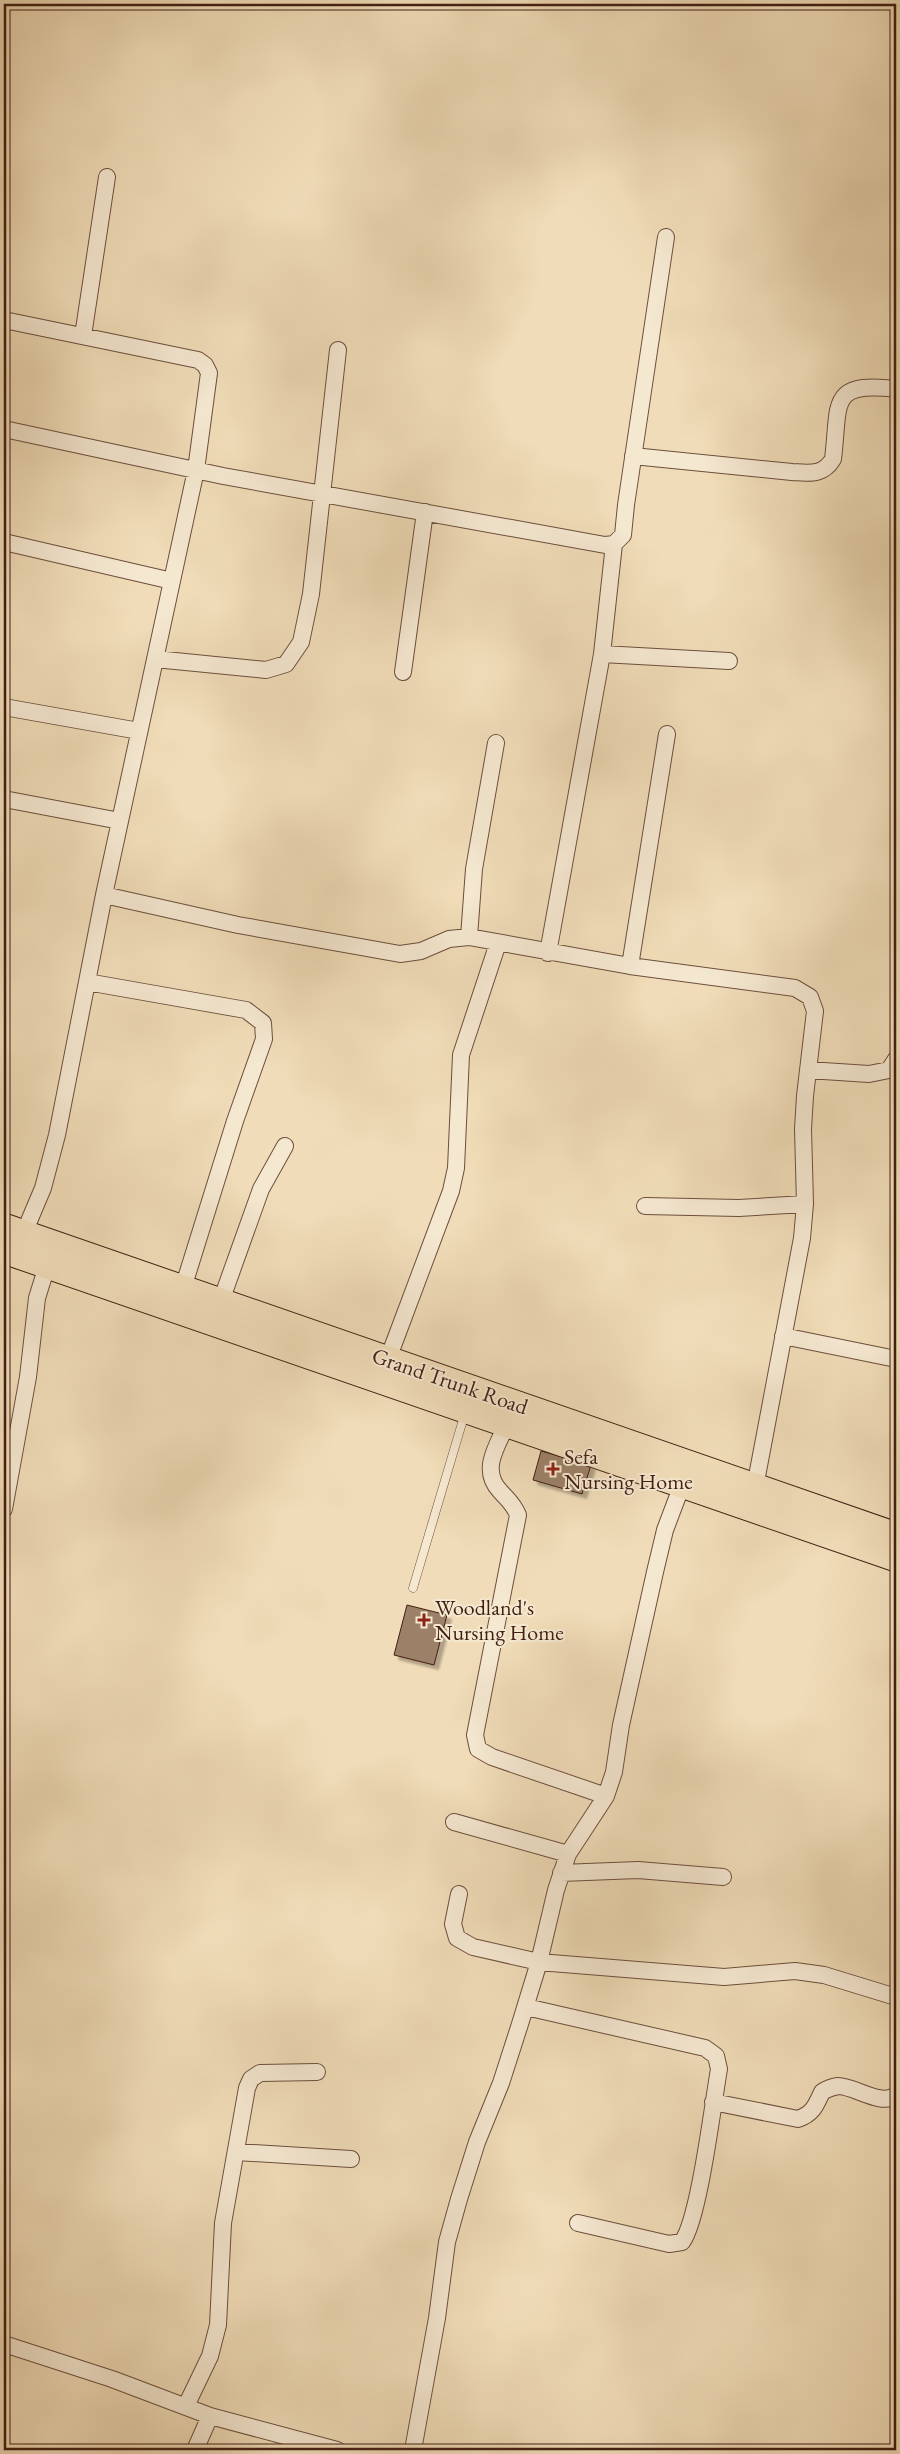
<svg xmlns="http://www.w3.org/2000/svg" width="900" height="2454" font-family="'EB Garamond',serif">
<defs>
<filter id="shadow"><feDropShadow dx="4.5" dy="4.5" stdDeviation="1" flood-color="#0004"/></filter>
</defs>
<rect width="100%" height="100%" fill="#f0dcb8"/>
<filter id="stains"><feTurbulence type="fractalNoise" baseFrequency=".004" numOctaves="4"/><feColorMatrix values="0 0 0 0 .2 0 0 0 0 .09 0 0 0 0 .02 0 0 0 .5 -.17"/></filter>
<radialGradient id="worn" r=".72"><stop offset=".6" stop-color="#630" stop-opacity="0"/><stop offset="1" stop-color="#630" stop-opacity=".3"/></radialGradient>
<path fill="#9c8168" stroke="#411e12" filter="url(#shadow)" d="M541,1451L591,1465L582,1494L533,1480Z
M407,1605L447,1615L434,1665L394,1655Z"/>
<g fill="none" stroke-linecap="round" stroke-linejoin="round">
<defs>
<path id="service" d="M413,1588L465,1413"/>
<path id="minor" d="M4,320L198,360L205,365L209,373L196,470L104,895L57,1135L43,1188L24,1233
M83,336L107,177
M4,429L223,476L605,545L614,544L623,535L626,505L666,237
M633,456L792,472C809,473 823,476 833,459C840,403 828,381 896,389
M4,542L172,581
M602,654L729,661
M155,659L266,670L286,664L301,642L311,594L338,350
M403,672L425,512
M4,707L139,731
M4,799L120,821
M104,895L238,925L400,954L421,951L449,939L469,937L630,966L795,988L810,997L815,1011L805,1096L803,1129L805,1204L802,1238L755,1487
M469,937L474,869L496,743
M548,953L602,654L614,544
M630,966L667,734
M87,982L246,1010L263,1023L264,1039L235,1121L183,1288
M808,1070L869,1074L889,1070L896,1059
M645,1206L739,1208L805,1204
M221,1301L261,1189L285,1146
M783,1336L896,1359
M388,1359L451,1191L456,1168L461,1055L498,943
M507,1424C497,1446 480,1470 500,1491C508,1500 513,1503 518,1515L475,1735L478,1749L492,1757L606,1796
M4,1509L28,1377L37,1298L47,1266
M454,1822L568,1854
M561,1873L638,1870L723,1877
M459,1894L453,1924L457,1938L473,1947L539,1962L724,1977L795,1971L824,1975L896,1997
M526,2007L705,2048L716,2056L719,2069C713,2103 699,2220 682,2242L669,2244L578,2223
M713,2102L798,2119C813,2114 816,2105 822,2092C827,2089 832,2087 838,2086C855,2086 881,2107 896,2095
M236,2152L351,2159
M4,2344L112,2379L210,2416L337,2450
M186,2406L210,2356L218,2325L223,2223L247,2088L251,2079L260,2073L317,2072
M195,2450L210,2416
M413,2450L437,2318L447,2242L459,2199L477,2142L501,2083L520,2024L539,1962L556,1890L568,1854L606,1796L614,1772L621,1725L655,1572L665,1530L682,1485"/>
<path id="primary" d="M4,1226L896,1535
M4,1251L896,1559"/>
</defs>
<use href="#service" stroke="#6d4e3c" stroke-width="9"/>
<use href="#minor" stroke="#6d4e3c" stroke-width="18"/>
<use href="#primary" stroke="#411e12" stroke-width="27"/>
<use href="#service" stroke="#f5e8d1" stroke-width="8"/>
<use href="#minor" stroke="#f5e8d1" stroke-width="16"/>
<use href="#primary" stroke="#f0dcb8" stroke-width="25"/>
</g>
<g fill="#8f2418" stroke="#f5e8d1" stroke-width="2">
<path d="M550.5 1461.5h5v5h5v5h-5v5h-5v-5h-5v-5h5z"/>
<path d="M421.5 1612.5h5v5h5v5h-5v5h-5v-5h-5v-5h5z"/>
</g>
<g text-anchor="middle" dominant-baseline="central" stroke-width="4" stroke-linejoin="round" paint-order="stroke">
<g font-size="22" fill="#411e12" stroke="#f5e8d1">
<text transform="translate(450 1381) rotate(19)">Grand Trunk Road</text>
</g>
<g font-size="22" fill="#411e12" stroke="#f5e8d1" text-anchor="start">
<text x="564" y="1456">Sefa<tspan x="564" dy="25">Nursing Home</tspan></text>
<text x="435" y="1607">Woodland's<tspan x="435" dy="25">Nursing Home</tspan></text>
</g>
</g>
<rect width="900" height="2454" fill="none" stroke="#f0dcb8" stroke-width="20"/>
<rect x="5" y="5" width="890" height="2444" fill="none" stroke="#411e12" stroke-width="2.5"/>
<rect x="10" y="10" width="880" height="2434" fill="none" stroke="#411e12"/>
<rect width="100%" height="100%" filter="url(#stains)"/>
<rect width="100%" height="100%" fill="url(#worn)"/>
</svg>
